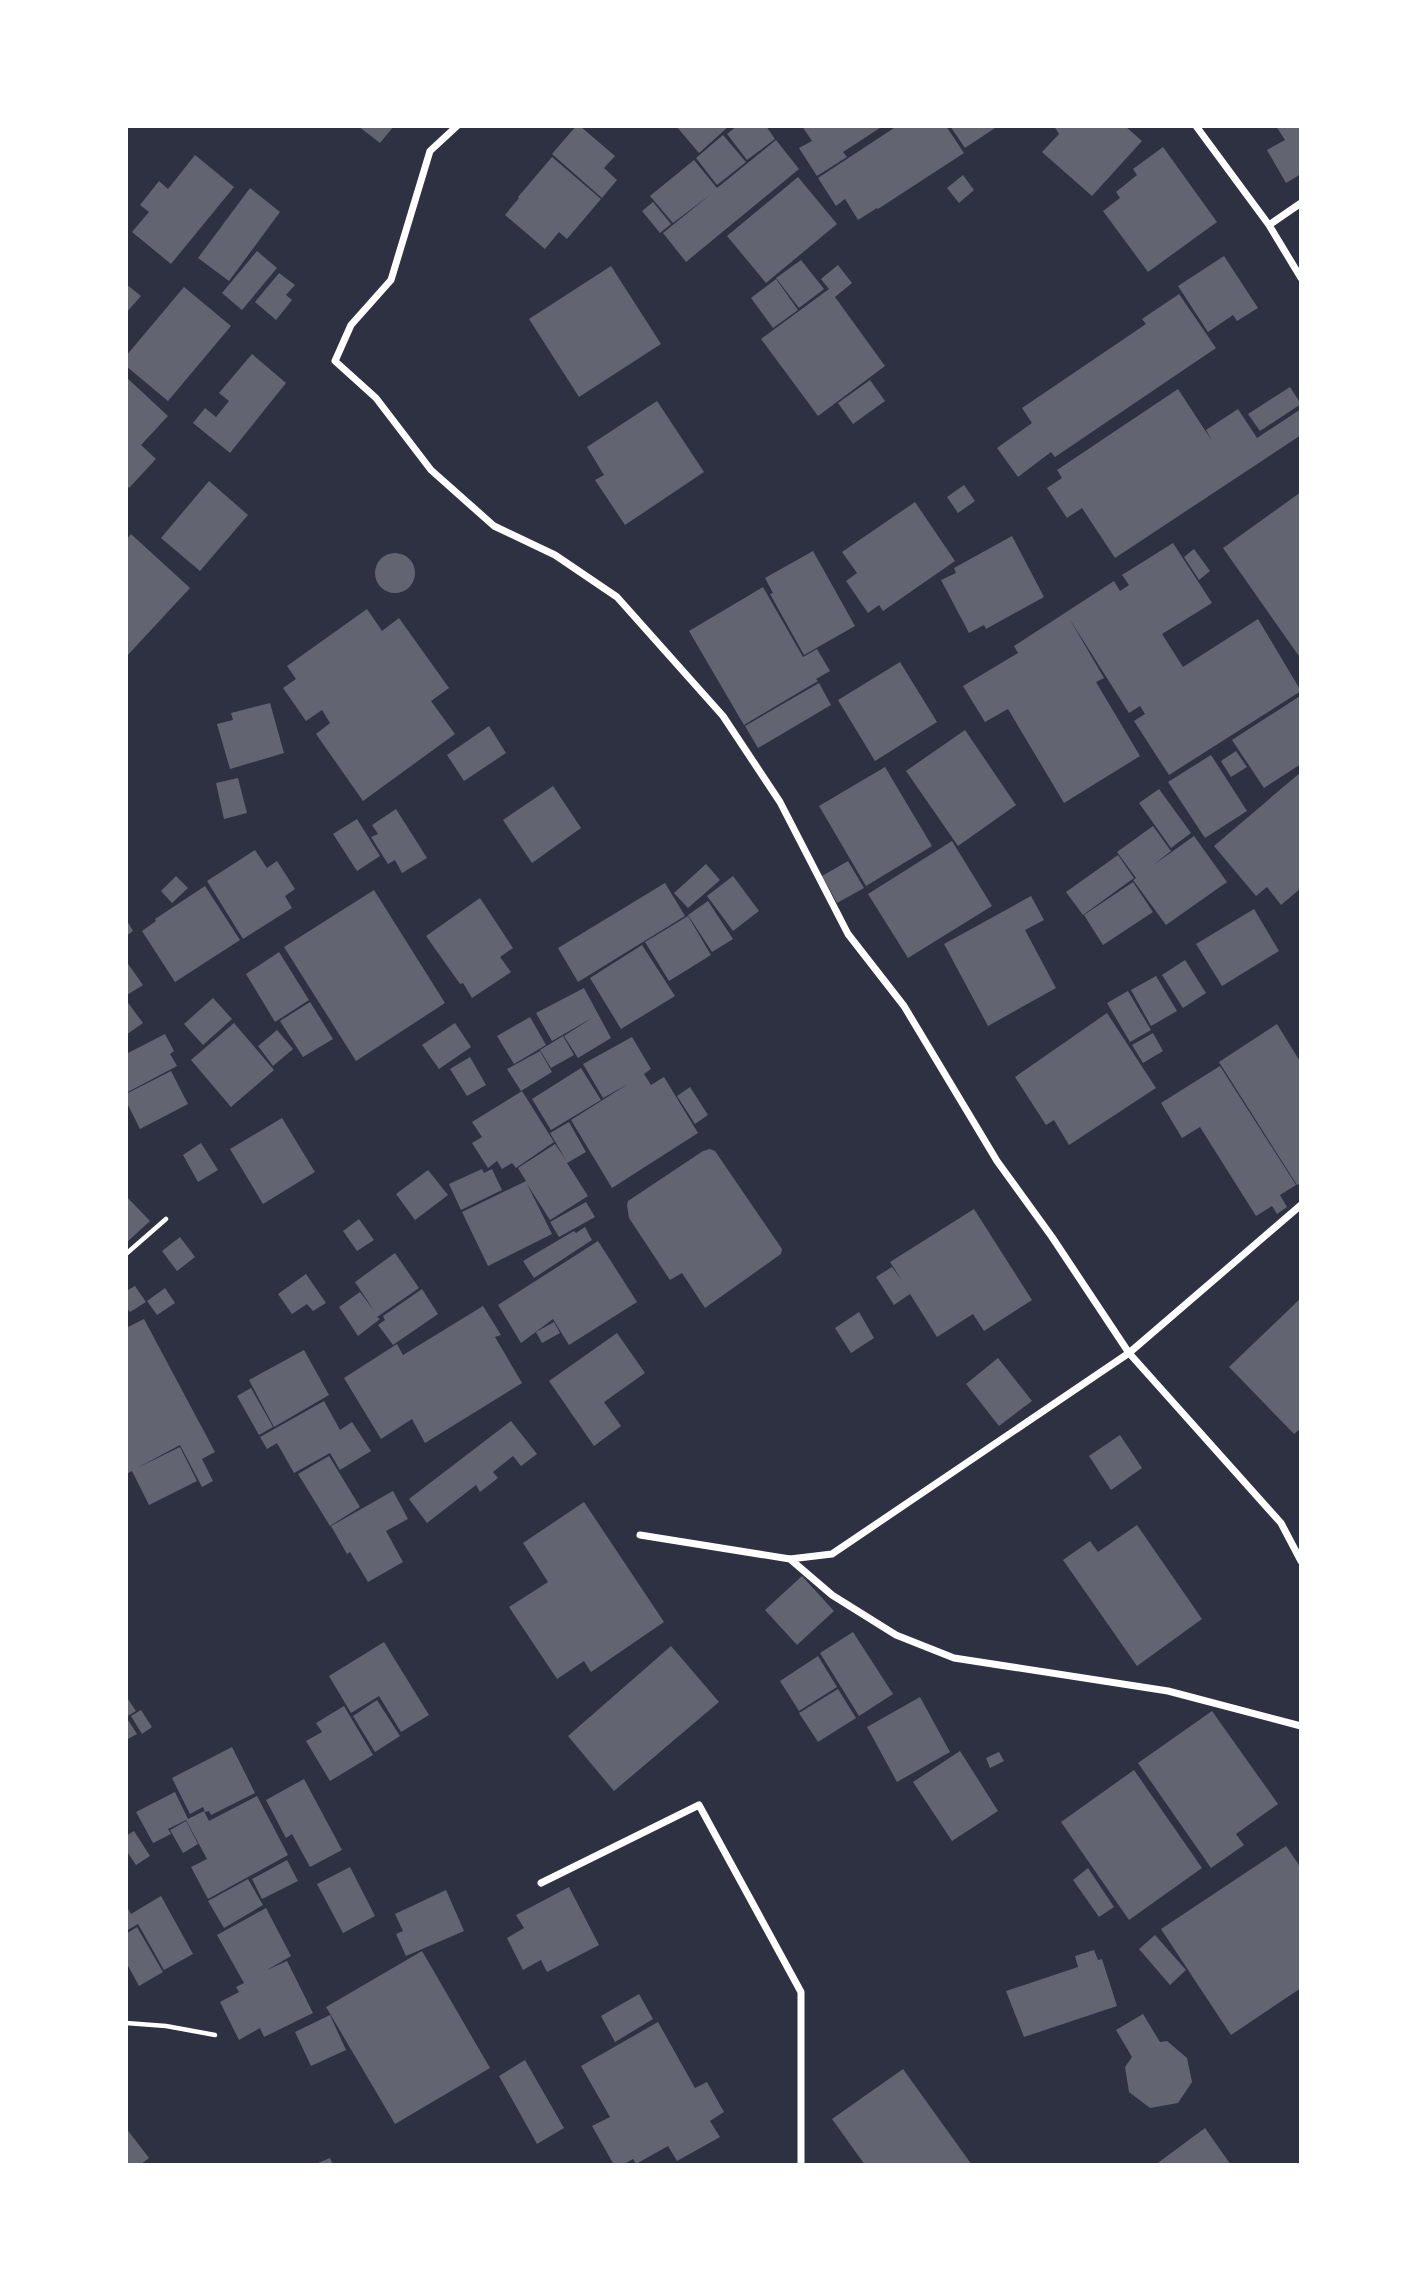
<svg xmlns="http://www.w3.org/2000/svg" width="1427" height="2291" font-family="Georgia,serif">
<rect width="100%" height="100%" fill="#2d3142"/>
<path fill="#626471" d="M358,126H394L380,143Z
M576,126H580L615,156L604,168L617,180L602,198L552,154Z
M676,126H729L699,153Z
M737,126H766L775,139L747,160L727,134Z
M802,126H883L843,152L847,157L817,176L799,148L812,141Z
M897,126H946L964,153L878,209L877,208L858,220L845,199L836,206L818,178Z
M950,126H998L965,148Z
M1054,126H1125L1142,141L1092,196L1042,152L1059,134Z
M1276,126H1301V174L1286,183L1267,150L1285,140Z
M723,135L746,162L717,185L696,158Z
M776,140L799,169L686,262L663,233L711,194L673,223L650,196L694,160L717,188Z
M1163,147L1217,222L1148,272L1103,211L1120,198L1116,192L1137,175L1133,169Z
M195,155L234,187L171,264L132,232L149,212L140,205L159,181L168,189Z
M552,157L601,199L567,239L559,232L545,249L505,215L519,198L518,197Z
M963,175L974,190L959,203L947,188Z
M798,177L837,224L766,283L727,236Z
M250,188L280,212L229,281L198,258Z
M653,202L671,224L660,233L642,211Z
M257,251L277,268L242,310L222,293Z
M1224,256L1258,308L1237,321L1233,315L1208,332L1178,286Z
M801,260L824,289L799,308L776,278Z
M838,265L852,283L835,297L885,366L818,416L761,339L829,289L821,279Z
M611,266L661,344L579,397L529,319Z
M279,273L295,285L286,295L292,300L276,320L255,302Z
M776,279L798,310L773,328L751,298Z
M126,284L141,296L126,313Z
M184,287L231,326L168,401L126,366V356Z
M1179,294L1216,348L1055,457L1051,452L1018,477L997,448L1032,423L1022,408L1146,324L1142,319Z
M252,354L286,383L230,453L193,423L205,408L216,417L229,401L219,393Z
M126,377L168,416L141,445L156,459L129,488L126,485Z
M870,380L885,401L853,424L838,403Z
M1290,387L1301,404L1260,431L1248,414Z
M1178,389L1212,441L1206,430L1238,409L1257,438L1301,409V435L1115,558L1082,508L1067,518L1047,488L1062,478L1057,470Z
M657,401L704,472L625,525L595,480L604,475L587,447Z
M209,481L248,515L200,571L161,538Z
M964,485L975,501L958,513L947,497Z
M1301,492V659L1223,548Z
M915,502L955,561L883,611L879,605L868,613L846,581L857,573L842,552Z
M131,534L190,588L126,657V540Z
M1012,536L1044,597L986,629L984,625L969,633L941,580L956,573L954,568Z
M1173,543L1212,603L1162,634L1183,667L1258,619L1301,691L1169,775L1134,721L1145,714L1140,706L1129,713L1069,618L1104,678L1096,682L1140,756L1064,803L1008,709L985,722L963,686L1018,653L1014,646L1114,581L1120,591L1129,585L1122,575Z
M1194,549L1210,571L1199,580L1184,557Z
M813,551L855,626L804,655L770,594L773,593L765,578Z
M375 573a20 20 0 1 1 40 0a20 20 0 1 1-40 0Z
M763,587L803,657L817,649L830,671L816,679L818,681L744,725L689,631Z
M367,609L382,631L399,618L449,688L431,701L455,734L363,801L316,734L330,723L322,710L306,721L283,688L296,679L287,666Z
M900,662L937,722L875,761L838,700Z
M819,683L831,705L758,748L745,726Z
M1300,696L1301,764L1264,788L1232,740Z
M270,703L284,753L230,769L217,724L233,720L231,713Z
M489,726L506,753L464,781L447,755Z
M965,730L1016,805L958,846L906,771Z
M1236,751L1247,767L1231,777L1221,761Z
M1211,755L1247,811L1205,838L1168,782Z
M885,767L932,846L866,886L819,806Z
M1301,772V888L1281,905L1267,887L1256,896L1214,846Z
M238,778L247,813L224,819L216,783Z
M553,786L581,828L532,863L503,820Z
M1159,789L1191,833L1171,848L1139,803Z
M396,809L427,858L402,873L395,860L388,864L371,837L378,834L372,825Z
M357,819L380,856L357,871L333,834Z
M1153,826L1171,851L1152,866L1194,836L1227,882L1166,925L1133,880L1136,878L1117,852Z
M952,841L992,906L908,958L868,894Z
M255,850L267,868L277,861L295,889L285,896L292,908L243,939L207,881Z
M1118,855L1134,878L1083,915L1066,892Z
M848,861L864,888L837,903L822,876Z
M706,864L720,880L688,908L674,893Z
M176,876L188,888L172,903L161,891Z
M733,876L759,911L733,931L707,896Z
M1133,882L1153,912L1103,945L1084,915Z
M665,883L685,916L578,982L558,948Z
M205,886L240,940L175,982L142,931L156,921L155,919Z
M374,890L445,1003L356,1061L284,947Z
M1031,896L1044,920L1025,930L1056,988L988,1026L944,944Z
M480,898L513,948L500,957L511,972L472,998L463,983L460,984L426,936Z
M708,901L733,939L712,952L688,915Z
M1254,909L1279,951L1222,986L1196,944Z
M688,916L711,955L669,981L645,942Z
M126,919L133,931L126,936Z
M642,945L675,996L621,1029L590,978Z
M279,952L309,1000L275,1022L246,974Z
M1185,960L1206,993L1183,1008L1162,975Z
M126,961L143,985L127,995L126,993Z
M1156,976L1177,1011L1151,1026L1131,990Z
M584,988L611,1038L578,1058L564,1036L592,1018L552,1041L536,1013Z
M1128,991L1151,1030L1130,1042L1107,1003Z
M213,998L232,1019L203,1045L184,1024Z
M126,1000L143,1023L126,1035Z
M310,1002L333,1039L303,1057L280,1021Z
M1107,1013L1156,1088L1069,1145L1054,1120L1046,1125L1015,1077Z
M530,1017L546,1045L514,1064L497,1036Z
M234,1023L274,1070L231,1107L191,1060Z
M455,1023L471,1047L439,1069L422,1045Z
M1277,1024L1301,1063V1183L1297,1185L1219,1062Z
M277,1030L293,1049L273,1066L258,1046Z
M1153,1033L1163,1051L1143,1063L1132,1045Z
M165,1034L174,1051L170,1054L177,1066L126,1093V1054Z
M563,1036L574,1055L551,1068L540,1050Z
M632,1037L651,1069L644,1074L651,1085L664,1077L698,1133L612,1188L571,1120L628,1084L603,1098L583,1064Z
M540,1051L552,1072L521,1091L507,1069Z
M470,1057L486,1085L467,1096L450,1069Z
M1220,1066L1296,1185L1280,1195L1287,1207L1277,1214L1272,1206L1256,1216L1200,1127L1182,1138L1161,1103Z
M581,1068L601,1100L551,1130L532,1099Z
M171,1071L188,1104L140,1129L126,1101V1094Z
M690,1087L708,1115L695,1124L677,1096Z
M522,1091L554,1142L516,1168L512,1163L502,1169L497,1161L488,1168L472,1143L482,1137L472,1122Z
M282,1118L315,1172L263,1204L230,1149Z
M569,1122L586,1152L567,1163L588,1196L550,1220L527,1184L552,1234L488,1266L462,1212L526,1181L518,1168L555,1144L566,1160L550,1133Z
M201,1143L218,1170L198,1182L183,1155Z
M710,1149L715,1151L782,1249L781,1254L705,1308L682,1273L670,1280L629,1218L627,1205L628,1201L703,1151Z
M482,1169L484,1173L492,1169L502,1190L461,1210L449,1184Z
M428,1170L448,1195L415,1220L396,1194Z
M126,1196L150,1221L126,1243Z
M586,1202L595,1217L559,1237L550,1222Z
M974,1209L1032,1300L984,1331L973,1314L937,1337L910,1294L894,1305L876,1277L892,1267L903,1282L890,1262Z
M359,1219L374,1240L357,1251L343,1231Z
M585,1227L592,1240L534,1278L523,1261L574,1231L576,1233Z
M180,1237L195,1257L177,1271L162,1251Z
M598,1241L637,1302L569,1345L553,1319L521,1343L498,1305Z
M395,1253L419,1288L377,1317L380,1319L358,1336L339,1307L360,1292L375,1312L355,1282Z
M306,1274L326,1303L313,1311L307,1304L292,1314L278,1294Z
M135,1286L146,1302L130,1312L126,1307V1291Z
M165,1288L175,1303L157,1315L147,1301Z
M422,1289L438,1314L393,1345L378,1325L385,1320L383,1316Z
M1301,1298V1428L1294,1434L1229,1367Z
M483,1306L501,1335L495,1337L522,1383L425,1443L412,1419L381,1439L344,1378L397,1344L403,1355Z
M859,1312L874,1338L851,1353L835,1328Z
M144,1319L215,1452L202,1459L213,1481L202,1487L180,1445L137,1468L180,1447L197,1481L149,1505L132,1471L126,1474V1328Z
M554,1322L560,1333L542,1343L536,1332Z
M617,1333L645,1373L604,1402L621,1426L594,1446L549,1381Z
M304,1350L329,1395L274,1427L249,1380Z
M998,1358L1032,1401L999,1426L966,1384Z
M251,1388L273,1427L259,1435L237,1396Z
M324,1401L340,1430L352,1422L371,1451L340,1470L330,1453L294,1473L277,1443L267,1449L260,1437Z
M511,1421L537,1454L521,1466L513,1456L493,1472L498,1478L480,1492L476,1485L427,1523L409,1499Z
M1120,1435L1142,1468L1111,1490L1089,1456Z
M329,1456L360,1507L330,1526L298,1474Z
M393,1491L408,1519L386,1531L403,1562L368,1582L350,1552L347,1554L331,1526Z
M584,1502L664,1622L591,1672L584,1661L557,1679L509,1607L548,1582L523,1543Z
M1137,1525L1202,1619L1137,1666L1063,1560L1090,1541L1098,1552Z
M802,1576L834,1611L797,1645L765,1610Z
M853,1632L893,1694L859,1716L820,1653Z
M384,1642L429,1715L401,1732L379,1696L351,1713L329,1676Z
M671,1646L719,1702L614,1791L568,1736Z
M818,1656L837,1687L799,1711L780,1681Z
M838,1689L856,1718L818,1742L799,1713Z
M126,1696L136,1711L126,1717L137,1734L126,1740Z
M920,1697L950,1752L897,1782L867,1727Z
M377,1700L400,1736L375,1752L353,1716Z
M344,1706L373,1755L330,1781L306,1741L322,1732L316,1723Z
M141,1710L152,1727L142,1734L131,1716Z
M1212,1711L1278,1804L1236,1834L1244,1845L1211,1868L1138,1763Z
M232,1747L255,1793L211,1815L209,1811L205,1812L203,1807L190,1814L172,1778Z
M960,1751L998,1811L952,1841L913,1782Z
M999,1752L1004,1761L990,1768L986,1758Z
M1134,1770L1202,1868L1129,1920L1061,1822Z
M304,1779L342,1850L310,1867L292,1834L286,1838L266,1800Z
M175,1792L188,1819L168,1829L171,1834L153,1843L136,1812Z
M257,1796L288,1855L208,1899L191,1867L207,1859L186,1820L204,1811L209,1821Z
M186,1821L198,1844L183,1853L170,1830Z
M134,1831L150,1856L136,1865L126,1850V1836Z
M1286,1846L1301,1868V1988L1231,2035L1161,1929Z
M287,1860L298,1881L262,1899L252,1879Z
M350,1867L375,1916L343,1933L317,1884Z
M1088,1868L1114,1907L1099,1917L1073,1880Z
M248,1879L263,1905L224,1928L208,1901Z
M569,1887L599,1945L547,1972L541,1960L523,1970L507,1938L524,1928L516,1915Z
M446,1890L464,1931L406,1956L396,1934L403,1931L395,1914Z
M161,1896L193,1954L164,1970L138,1924L126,1931V1905L131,1914Z
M266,1908L291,1956L267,1970L287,1961L313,2013L264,2037L260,2028L239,2040L220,2002L239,1992L236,1987L244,1983L217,1935Z
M137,1927L163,1972L139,1986L126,1962V1934Z
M1155,1935L1186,1970L1170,1985L1139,1949Z
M1094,1950L1098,1960L1102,1959L1117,2006L1024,2037L1006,1991L1078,1967L1075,1956Z
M422,1951L490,2068L395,2124L326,2007Z
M639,1994L653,2019L615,2042L601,2016Z
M1143,2014L1160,2042L1167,2041L1187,2058L1192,2082L1178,2103L1150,2108L1129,2092L1125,2067L1132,2057L1116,2030Z
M330,2015L346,2050L311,2066L295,2032Z
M658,2022L695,2088L707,2082L724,2112L710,2121L720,2137L677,2161L668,2146L636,2164L633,2159L622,2165H614L592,2126L610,2117L581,2066Z
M525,2060L564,2128L537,2144L499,2076Z
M903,2069L972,2165H865L832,2119Z
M126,2128L149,2158L140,2165H126Z
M1205,2128L1231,2165H1155Z
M330,2158L333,2165H313Z"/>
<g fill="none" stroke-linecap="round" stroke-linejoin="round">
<path stroke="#fff" stroke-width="4.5" d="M126,1254L166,1219
M126,2023L166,2026L215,2035"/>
<path stroke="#fff" stroke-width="7" d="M457,126L430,151L391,280L351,325L335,361L376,398L431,470L494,526L555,555L617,597L723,716L780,802L848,934L904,1006L997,1161L1052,1237L1129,1353L1281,1523L1301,1561
M1196,126L1269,225
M1301,203L1269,225L1301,278
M640,1535L790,1559L832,1554L1129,1353L1301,1205
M790,1559L832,1595L896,1635L954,1658L1168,1691L1301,1726
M541,1883L699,1805L801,1992V2165"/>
</g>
<rect width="1427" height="2291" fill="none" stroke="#ffffff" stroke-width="256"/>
</svg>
